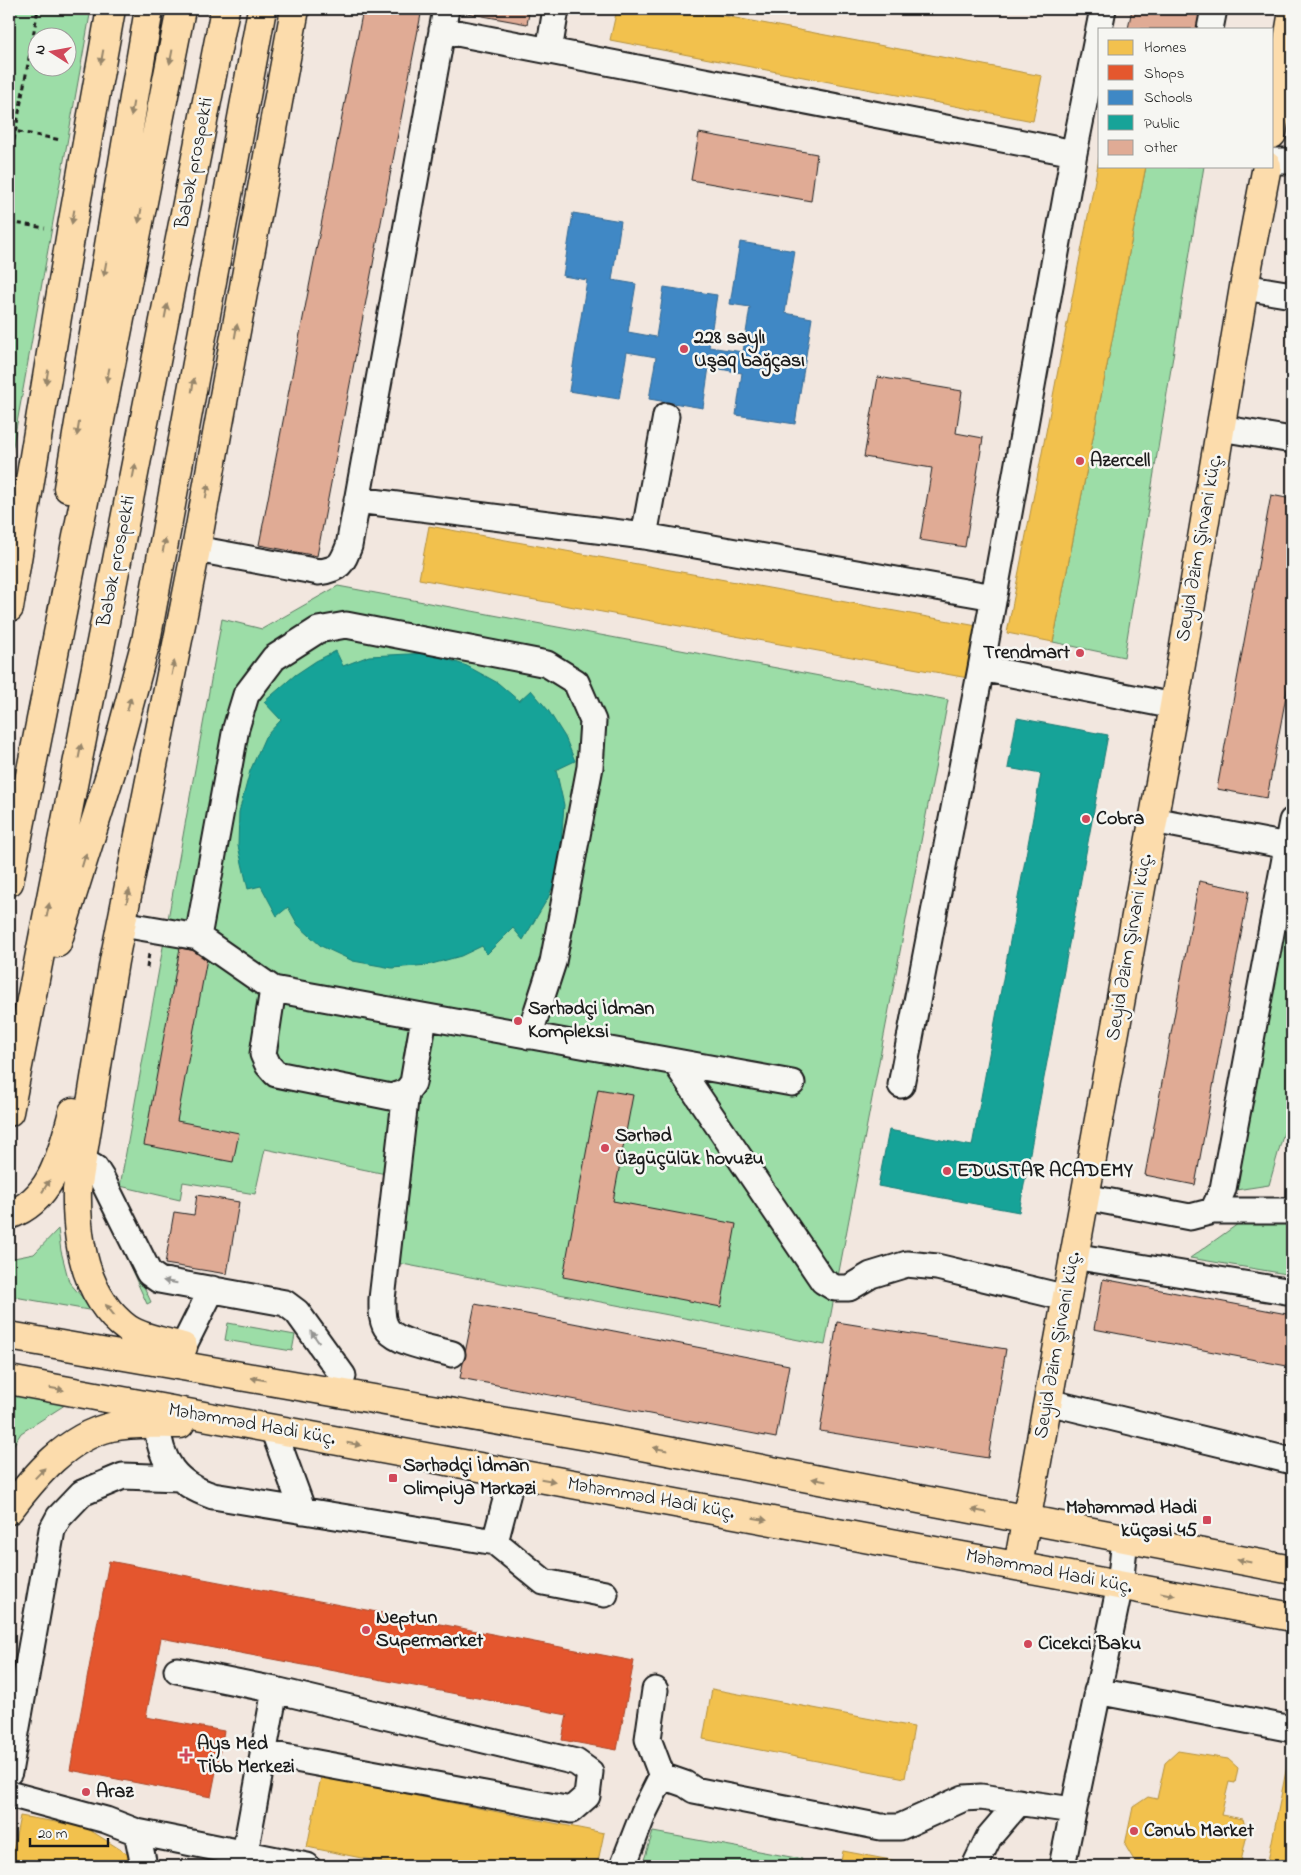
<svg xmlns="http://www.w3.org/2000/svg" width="1301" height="1875" font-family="'Indie Flower',sans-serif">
<rect width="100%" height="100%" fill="#f2e7df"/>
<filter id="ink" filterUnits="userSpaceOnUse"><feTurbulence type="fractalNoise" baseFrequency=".02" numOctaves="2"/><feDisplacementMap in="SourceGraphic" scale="10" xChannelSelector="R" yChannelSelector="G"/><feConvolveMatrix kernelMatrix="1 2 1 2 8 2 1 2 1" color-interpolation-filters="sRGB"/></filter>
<g filter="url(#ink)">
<path fill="#9cdda7" stroke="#5c7c62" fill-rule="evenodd" d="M9,9H91L9,468ZM38,38H68V68H38Z
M1146,166H1204L1124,657L1053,642Z
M338,586L948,700L825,1345L397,1263L410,1179L265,1149L255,1194L183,1182L180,1200L120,1186L222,619L262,629Z
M1291,895L1292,1096L1286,1125L1269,1185L1236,1190Z
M107,1206L151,1302L147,1304L104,1209Z
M1252,1214L1292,1218V1275L1190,1258Z
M58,1229L61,1251L69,1282L94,1311L9,1296V1259L34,1254Z
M228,1323L295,1335L292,1351L225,1340Z
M9,1392L71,1401L21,1433L9,1452Z
M653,1832L802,1859L800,1866H642Z"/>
<path fill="#f2c14e" stroke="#b2903f" d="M617,9H688L1042,76L1033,121L610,40Z
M1100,154V166H1146L1053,642L1007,633Z
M429,526L977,626L968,678L419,579Z
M712,1689L914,1727L905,1778L703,1739Z
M1291,1746L1292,1866H1267Z
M1178,1751L1228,1759L1238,1768L1235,1783L1229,1782L1221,1815L1243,1819L1247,1834L1240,1866H1156L1135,1862L1125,1845L1133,1807L1148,1797L1157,1799L1165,1763Z
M321,1777L604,1833L597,1866H401L307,1847Z
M20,1816L85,1827L129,1855L127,1866H10Z
M843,1851L896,1861L895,1866H840Z"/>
<path fill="#e4572e" stroke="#a84529" d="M109,1561L634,1661L617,1750L562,1740L567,1715L161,1638L146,1717L224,1731L211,1797L70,1770Z"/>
<path fill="#3f88c5" stroke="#346892" d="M573,213L621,221L612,280L636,284L628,332L656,337L664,287L717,295L709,347L743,352L750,307L730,304L740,242L795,251L785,313L812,318L795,424L736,415L742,373L709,367L703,408L649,399L656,357L627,352L619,399L569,391L587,280L563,276Z"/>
<path fill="#17a398" stroke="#187a73" d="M336,651L343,666L369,656L429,653L467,666L498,683L519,701L531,690L548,710L565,737L575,761L556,770L564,805L559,871L548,898L523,940L513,928L487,954L482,946L461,956L428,965L392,968L353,961L321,946L298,925L288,907L277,916L261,886L248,889L238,846L239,812L250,771L265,737L281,720L264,702L295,675L316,661Z
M1017,718L1108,735L1019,1212L878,1186L889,1130L972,1146L1041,774L1008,768Z"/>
<path fill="#e0ab95" stroke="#1c1c1c" d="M363,9H422L317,556L259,545Z
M462,9H530L527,24L461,12Z
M1132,9H1207L1204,29H1128Z
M699,133L817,154L811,201L691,180Z
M878,377L962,391L956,433L983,438L965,547L920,540L932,468L864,457Z
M1271,495L1292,499V664L1267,798L1217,789Z
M1199,881L1249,891L1195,1185L1145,1175Z
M180,948L208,953L177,1121L239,1133L233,1162L144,1145Z
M598,1089L633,1095L613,1201L736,1224L721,1307L563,1277Z
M197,1195L239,1202L227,1274L165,1264L174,1212L194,1215Z
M1103,1279L1292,1315V1367L1094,1329Z
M475,1304L789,1365L776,1438L460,1378Z
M837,1322L1006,1349L988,1458L820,1431Z"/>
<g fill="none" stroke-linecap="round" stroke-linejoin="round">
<defs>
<path id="minor" d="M1210,29L1214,9
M442,30L1074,153
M549,51L556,9
M1272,161H1292
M1244,287L1292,295
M1220,428L1292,440
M357,500L644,536L994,597
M644,536L666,416
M196,549L319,572C340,569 342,564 349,546L446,9
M981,668L1174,706
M1153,820L1287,846
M122,924L198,937L273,989L792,1083
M198,937L236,728L246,695L274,658L318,630L346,625L547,664L576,682L593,721L590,767L553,962L529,1036
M273,989L263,1054L268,1065L276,1074L391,1097L406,1092L413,1083L424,1018
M675,1062L823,1281L835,1288H849L871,1275L907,1264L937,1267L1067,1298
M901,1085L981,668L1074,153L1103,9
M406,1092L382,1299C382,1309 381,1322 388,1330C399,1344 435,1349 452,1354
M81,1160L95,1168L102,1179L149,1273L159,1280L285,1303L297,1312L343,1376
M1085,1197L1190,1217L1213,1211L1223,1189L1292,821
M1213,1211H1292
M1073,1256L1292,1292
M183,1347L212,1289
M1048,1402L1292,1461
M157,1424C160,1462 176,1484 213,1496L495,1542L544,1582L605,1594
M273,1429L303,1511
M495,1542L513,1473
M177,1670L275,1690L576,1762L590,1772L587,1796L571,1810L263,1753
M1097,1691L1292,1729
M9,1772L52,1530L59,1517L82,1493L123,1476L179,1478
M662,1776L685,1784L694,1790L881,1827H900L964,1798L981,1797L1073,1810
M9,1794L106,1820L137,1832L144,1866
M137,1832L307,1866
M245,1853L275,1690
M623,1866L644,1812L662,1776L648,1739L655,1690
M975,1866L989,1837L1019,1802
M1062,1866L1120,1585L1125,1539"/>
<path id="major" d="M1272,134L1292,17
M68,488L149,9
M9,608L71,232L111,9
M9,882L181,9
M57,943L111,772L146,641L262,9
M9,1112L225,9
M9,1215C53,1200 62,1152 73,1112
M9,1336L599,1438L1292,1570
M183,1347C165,1342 143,1339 128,1329C84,1297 76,1239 77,1190L114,961L196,549L295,9
M9,1380L1292,1617
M9,1510C35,1476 67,1437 111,1427C133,1422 158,1424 180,1424
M1018,1566L1174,706L1244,287L1267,166"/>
</defs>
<use href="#minor" stroke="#1c1c1c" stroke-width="29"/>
<use href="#major" stroke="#1c1c1c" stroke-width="31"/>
<path stroke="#1c1c1c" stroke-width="3" stroke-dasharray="5 4" stroke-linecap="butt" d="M9,130L61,140
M9,167L38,9
M9,222L45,228
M147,968L149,953"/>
<use href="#minor" stroke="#f6f6f2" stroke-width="25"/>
<use href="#major" stroke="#fcdcac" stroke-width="28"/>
</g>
<defs><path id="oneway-solid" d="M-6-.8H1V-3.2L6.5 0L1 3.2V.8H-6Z" transform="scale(1.25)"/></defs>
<g fill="#97866b">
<use href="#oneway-solid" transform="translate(102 57) rotate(100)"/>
<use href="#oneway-solid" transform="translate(171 57) rotate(101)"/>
<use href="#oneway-solid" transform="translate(132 109) rotate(100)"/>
<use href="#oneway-solid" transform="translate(140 216) rotate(101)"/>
<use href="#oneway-solid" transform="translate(73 217) rotate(100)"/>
<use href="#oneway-solid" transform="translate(105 269) rotate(100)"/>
<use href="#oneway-solid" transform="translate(166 311) rotate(-79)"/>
<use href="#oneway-solid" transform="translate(236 331) rotate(-80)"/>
<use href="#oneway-solid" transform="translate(108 375) rotate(101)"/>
<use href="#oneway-solid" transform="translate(47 377) rotate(99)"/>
<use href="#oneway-solid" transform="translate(193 385) rotate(-80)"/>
<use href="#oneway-solid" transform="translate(78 429) rotate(99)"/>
<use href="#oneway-solid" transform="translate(134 471) rotate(-79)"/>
<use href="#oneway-solid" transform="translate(207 491) rotate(-80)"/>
<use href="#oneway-solid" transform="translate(164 545) rotate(-80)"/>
<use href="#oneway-solid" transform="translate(173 668) rotate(-79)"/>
<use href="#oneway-solid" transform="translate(129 704) rotate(-75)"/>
<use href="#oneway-solid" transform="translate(80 751) rotate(-79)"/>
<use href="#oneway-solid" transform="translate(84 860) rotate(-73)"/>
<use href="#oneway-solid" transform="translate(128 896) rotate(-79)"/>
<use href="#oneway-solid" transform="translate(48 910) rotate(-79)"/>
<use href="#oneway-solid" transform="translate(46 1186) rotate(-58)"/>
<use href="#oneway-solid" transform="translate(110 1310) rotate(-129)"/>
<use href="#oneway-solid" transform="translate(258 1379) rotate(-170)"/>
<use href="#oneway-solid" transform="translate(57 1389) rotate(10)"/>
<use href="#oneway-solid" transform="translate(354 1444) rotate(10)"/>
<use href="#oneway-solid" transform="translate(660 1449) rotate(-169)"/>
<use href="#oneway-solid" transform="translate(40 1473) rotate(-46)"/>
<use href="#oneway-solid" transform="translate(548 1480) rotate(10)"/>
<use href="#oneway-solid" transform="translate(819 1480) rotate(-169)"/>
<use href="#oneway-solid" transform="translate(979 1511) rotate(-169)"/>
<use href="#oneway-solid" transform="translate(760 1519) rotate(10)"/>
<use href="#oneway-solid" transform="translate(1244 1561) rotate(-169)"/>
<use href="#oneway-solid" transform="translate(1168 1594) rotate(11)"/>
</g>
<g fill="#949492">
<use href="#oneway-solid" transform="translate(170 1282) rotate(-170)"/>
<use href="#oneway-solid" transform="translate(315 1337) rotate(-125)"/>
</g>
</g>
<g fill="#d1495b" stroke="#f6f6f2" stroke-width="2">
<circle cx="684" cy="349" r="5"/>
<circle cx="1080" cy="461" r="5"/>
<circle cx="1080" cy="653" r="5"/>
<circle cx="1086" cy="819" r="5"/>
<circle cx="518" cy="1021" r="5"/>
<circle cx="605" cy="1148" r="5"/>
<circle cx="947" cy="1171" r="5"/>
<rect x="388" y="1473" width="10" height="10" rx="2.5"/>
<rect x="1202" y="1515" width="10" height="10" rx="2.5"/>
<circle cx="366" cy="1630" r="5"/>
<circle cx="1028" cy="1644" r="5"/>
<path d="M183.5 1747.5h5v5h5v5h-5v5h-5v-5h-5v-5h5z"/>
<circle cx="86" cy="1792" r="5"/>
<circle cx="1134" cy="1831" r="5"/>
</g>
<g text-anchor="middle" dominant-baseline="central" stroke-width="5" stroke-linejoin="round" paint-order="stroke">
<g font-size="20" fill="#1c1c1c" stroke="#f6f6f2">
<text transform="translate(195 163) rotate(-79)">Babək prospekti</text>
<text transform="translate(1200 548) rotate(-80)">Seyid Əzim Şirvani küç.</text>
<text transform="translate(117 561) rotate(-79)">Babək prospekti</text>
<text transform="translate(1130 947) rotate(-80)">Seyid Əzim Şirvani küç.</text>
<text transform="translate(1058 1345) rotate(-80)">Seyid Əzim Şirvani küç.</text>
<text transform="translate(252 1425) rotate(10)">Məhəmməd Hadi küç.</text>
<text transform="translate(651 1499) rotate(10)">Məhəmməd Hadi küç.</text>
<text transform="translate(1049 1572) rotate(11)">Məhəmməd Hadi küç.</text>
</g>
<g font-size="20" font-weight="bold" fill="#1c1c1c" stroke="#f6f6f2" text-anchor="start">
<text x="694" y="338">228 saylı<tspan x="694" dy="23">Uşaq bağçası</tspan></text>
<text x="1090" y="461">Azercell</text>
<text x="1070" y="653" text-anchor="end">Trendmart</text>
<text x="1096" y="819">Cobra</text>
<text x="528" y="1009">Sərhədçi İdman<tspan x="528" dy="23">Kompleksi</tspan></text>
<text x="615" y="1136">Sərhəd<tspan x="615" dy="23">Üzgüçülük hovuzu</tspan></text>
<text x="957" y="1171">EDUSTAR ACADEMY</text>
<text x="403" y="1466">Sərhədçi İdman<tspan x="403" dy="23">Olimpiya Mərkəzi</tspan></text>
<text x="1197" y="1508" text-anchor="end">Məhəmməd Hadi<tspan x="1197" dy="23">küçəsi 45</tspan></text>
<text x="376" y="1618">Neptun<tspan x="376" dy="23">Supermarket</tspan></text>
<text x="1038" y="1644">Cicekci Baku</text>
<text x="197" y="1744">Ays Med<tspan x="197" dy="23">Tibb Merkezi</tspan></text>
<text x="96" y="1792">Araz</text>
<text x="1144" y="1831">Cənub Market</text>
</g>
</g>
<rect width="1301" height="1875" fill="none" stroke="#f6f6f2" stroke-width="30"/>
<rect x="15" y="15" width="1271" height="1845" fill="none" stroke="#1c1c1c" stroke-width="2" filter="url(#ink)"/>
<rect x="1098" y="28" width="175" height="140" fill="#f6f6f2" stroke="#9f9f9c"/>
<rect x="1108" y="40" width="25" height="15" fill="#f2c14e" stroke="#9f9f9c"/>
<text x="1144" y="52" font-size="15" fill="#1c1c1c">Homes</text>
<rect x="1108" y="65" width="25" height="15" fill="#e4572e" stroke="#9f9f9c"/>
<text x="1144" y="78" font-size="15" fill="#1c1c1c">Shops</text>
<rect x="1108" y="90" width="25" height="15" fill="#3f88c5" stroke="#9f9f9c"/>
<text x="1144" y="102" font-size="15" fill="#1c1c1c">Schools</text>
<rect x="1108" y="115" width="25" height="15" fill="#17a398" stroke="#9f9f9c"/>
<text x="1144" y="128" font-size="15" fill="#1c1c1c">Public</text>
<rect x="1108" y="140" width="25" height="15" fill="#e0ab95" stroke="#9f9f9c"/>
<text x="1144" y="152" font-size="15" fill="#1c1c1c">Other</text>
<g transform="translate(52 52) rotate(281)"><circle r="24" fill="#f6f6f2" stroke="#9f9f9c"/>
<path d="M0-4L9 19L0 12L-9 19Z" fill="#d1495b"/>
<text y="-8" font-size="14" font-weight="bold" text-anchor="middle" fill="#1c1c1c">N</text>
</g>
<path d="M30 1838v8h78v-8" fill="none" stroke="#1c1c1c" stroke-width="2.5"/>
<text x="38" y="1838" font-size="15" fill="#1c1c1c" stroke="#f6f6f2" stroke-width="4" paint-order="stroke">20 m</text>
</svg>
